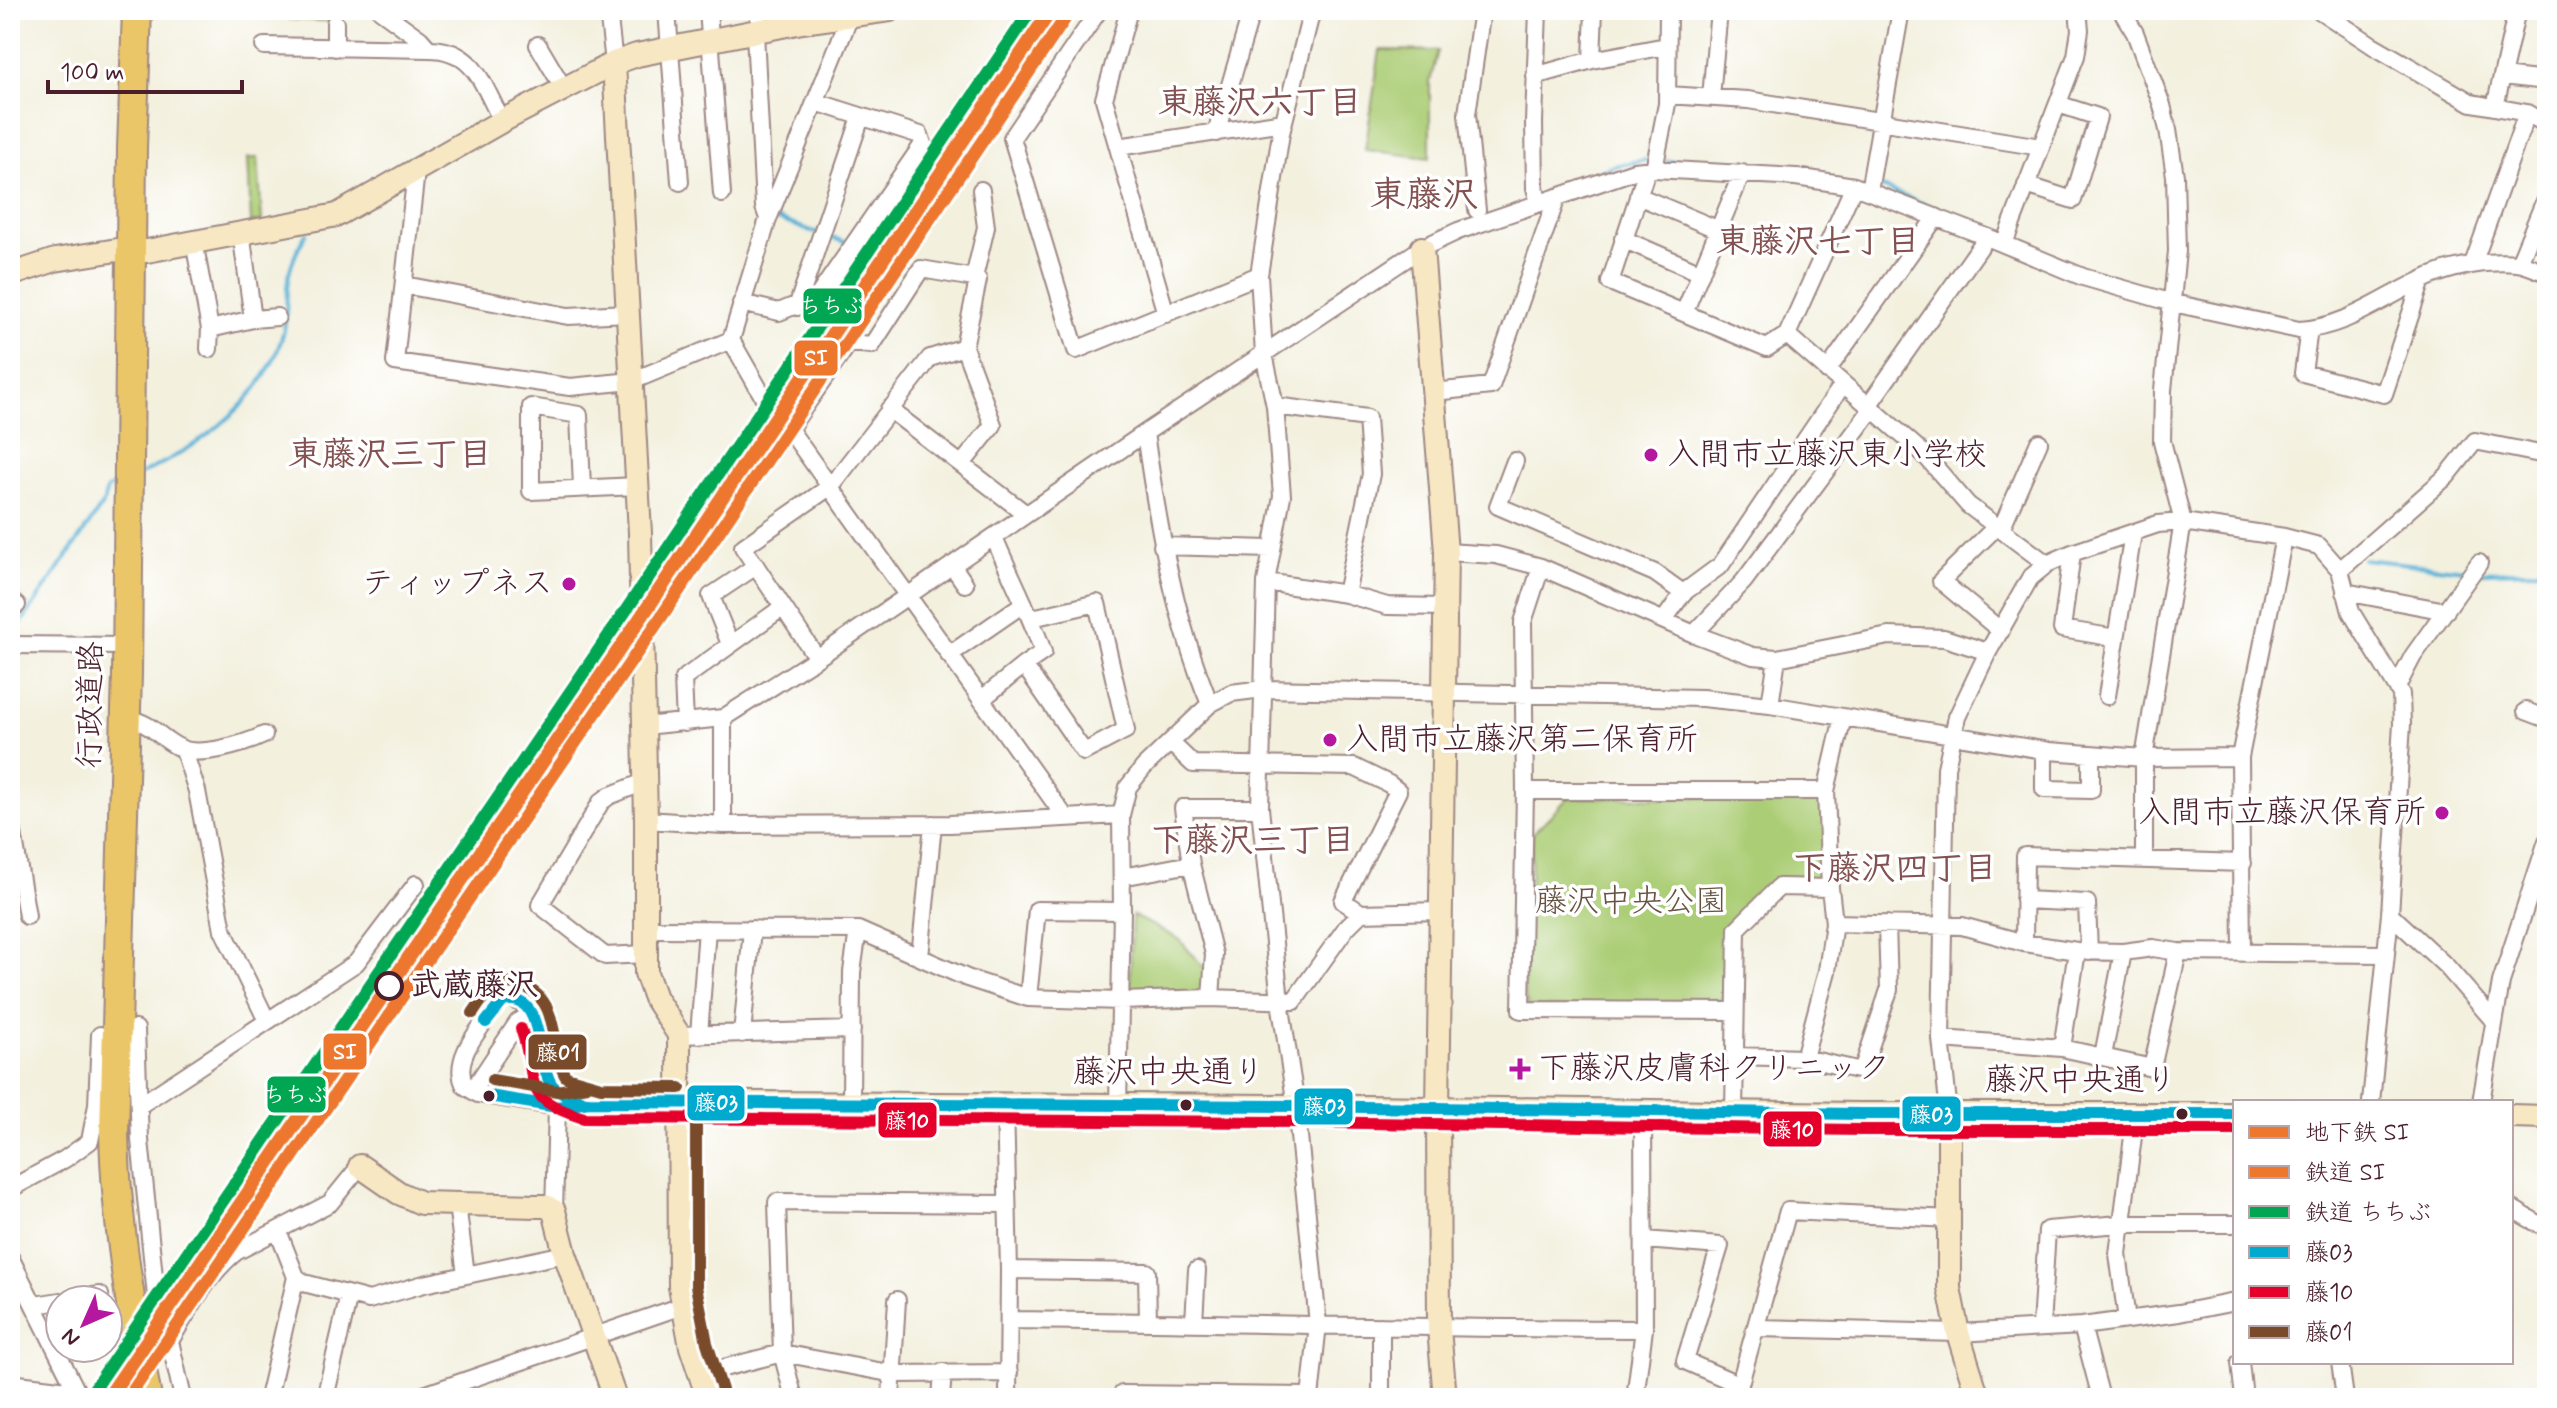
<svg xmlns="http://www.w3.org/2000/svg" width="2557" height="1408" font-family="Mynerve,'Klee One',sans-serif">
<rect width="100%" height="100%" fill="#fff"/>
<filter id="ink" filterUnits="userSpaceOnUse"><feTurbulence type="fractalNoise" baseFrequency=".0125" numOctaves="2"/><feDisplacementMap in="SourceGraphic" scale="16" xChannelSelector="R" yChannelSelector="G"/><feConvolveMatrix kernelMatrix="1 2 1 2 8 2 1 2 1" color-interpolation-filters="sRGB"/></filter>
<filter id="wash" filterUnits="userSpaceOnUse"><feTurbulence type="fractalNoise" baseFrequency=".006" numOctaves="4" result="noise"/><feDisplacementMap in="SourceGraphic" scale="32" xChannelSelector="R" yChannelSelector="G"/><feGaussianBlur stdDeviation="1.8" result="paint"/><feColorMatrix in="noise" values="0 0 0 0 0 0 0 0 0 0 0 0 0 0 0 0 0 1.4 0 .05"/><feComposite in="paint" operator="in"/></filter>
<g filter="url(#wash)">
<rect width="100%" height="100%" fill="#f3f0de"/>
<path fill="#abcd75" stroke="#7a7650" stroke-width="2" d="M289,10H341L340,22L289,19Z
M1380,50L1438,51L1430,82V158L1365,150Z
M248,158H258L262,221L251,223Z
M1814,797L1827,806L1825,876L1820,882H1779L1731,927L1725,995L1715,1003L1680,1002L1675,1009L1528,1007L1524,992L1533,833L1568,798Z
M1132,915L1179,939L1209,974L1211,998L1130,991Z"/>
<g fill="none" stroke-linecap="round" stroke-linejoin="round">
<path stroke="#5ab2d7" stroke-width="4" d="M1667,161L1733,165
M1769,168L1816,172
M1876,185L1960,218
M1543,193L1614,166L1645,160
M777,219L817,233
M826,236L848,243
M2010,238L2031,247
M2176,294L2267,315
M141,474C201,446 269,398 284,329C288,311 285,291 289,274C292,260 299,246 306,234
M2363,559L2466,570
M2478,572L2534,571L2547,566
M13,635L103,504L107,489L117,484"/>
</g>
</g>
<g filter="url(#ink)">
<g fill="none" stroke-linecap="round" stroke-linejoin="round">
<defs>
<path id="street" d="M380,10L420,39L429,49C475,49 483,86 502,121
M608,10L614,63
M667,10L680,182
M708,10L722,194
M758,10L761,32
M1099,10L1012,138L1076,350L1259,275
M1129,10L1104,99L1166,314
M1538,10L1534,122L1535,188L1539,203
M2121,10L2135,33L2162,105L2168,130L2175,176L2177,251L2163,390L2162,441L2183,522L2144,758V860
M2319,10L2372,45L2472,103L2527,113L2547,125
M335,23V48
M755,33L764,207L768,218
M538,45L564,89
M264,46L429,49
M1592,60L1594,10
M1535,76L1592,60L1666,46
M2502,76L2547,81
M1667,95L1748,100L2041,147
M1711,97L1719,10
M2495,107L2517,10
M1216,133L1252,10
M1118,147L1284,122
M1654,169L1667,104L1668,10
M1647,170L1610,282L1767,348L1787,335
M416,171L395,362L570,387L632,381L731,340
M2026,185L2073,200L2098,117L2058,104
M1854,186L1787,335L1923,453L1968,505L2047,564
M1869,191L1901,10
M1638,196L1719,230
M1477,210L1467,114L1482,10
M241,232L253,319
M1623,239L1701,273
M194,241L210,329L209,349
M2004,244L2076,56L2080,30L2078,10
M2519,263L2547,195
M2473,264L2527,113
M974,278L986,227L981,190
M404,285L568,316L628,313
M741,303L779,312L818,296L923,144L920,135L816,102
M797,307L861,117
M1684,313L1742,173
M210,329L253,319L277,317
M2309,329L2303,373L2384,394L2422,280
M1827,371L1936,217
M1434,392L1491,386L1557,197
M764,398L731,340L768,219L850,16
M1275,406L1367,418L1371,474L1346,594
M1868,406L1987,237
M889,409L1026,514
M1145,433C1158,526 1174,617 1210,704
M1515,461L1498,506L1655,573L1683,593L1664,620
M962,464L993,425L964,347
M582,488L579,415L531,407V491L637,486
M1997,526L1941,581L2001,631
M2001,529L2039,442
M994,537C1010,576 1030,612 1043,652L1024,665L1084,752L1126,730L1097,603L1032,618
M1162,546L1271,549
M1446,552L1496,555L1541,567L1694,634L1753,656L1777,658L1889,636L1944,638L1988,652
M2072,553L2062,629L2116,638
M952,565L965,584
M1541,567L1523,622L1525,791L1521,1010L1734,1011
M2340,570L2447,476L2475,441L2545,455L2547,451
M1266,582L1346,594L1387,606L1446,607
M2345,592L2446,611
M1683,593L1721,565L1843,384
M10,601L17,605
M1694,634L1744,581L1872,409
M730,644L711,596L756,566
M10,645L127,646
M949,655L1023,604
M817,658L743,547L831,486L930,358L964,347L978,280L974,278L921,269L872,345L849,343L789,429L1065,817
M2397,687L2413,656L2479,563
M2107,696L2133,533
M982,699L1024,665
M1770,705L1777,658
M2526,711L2547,719
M126,718C155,724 156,736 180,748C199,758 245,744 264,735
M685,723L683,679L783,607
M644,726L723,718L817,658L1145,433L1422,248L1458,231L1634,171L1654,169L1796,177L1854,186L1987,237L2083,277L2173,303L2299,330C2344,328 2381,299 2420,281C2448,267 2485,260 2517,263C2527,264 2538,270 2547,273
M1170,742L1193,764L1354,767L1389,784L1398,791L1343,901L1361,913L1440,911
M184,751L197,791L223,930L267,1021
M2044,751V789L2091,790V754
M644,782L609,796L601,802L540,905L605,956L646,954
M1525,791H1826
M10,815L27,916
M646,820L723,825V718
M723,825L950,824L1121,815
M1122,877L1191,864
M2024,900L2087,903L2089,952
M2390,914L2447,967L2493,1020
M1834,923L1962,926L2024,943L2077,951L2123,952L2153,948L2178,952L2385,954
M645,929L858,930L967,978L1028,998L1121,1001L1211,998L1294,1001L1346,928L1361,913
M2024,943L2025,856L2243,863
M2242,953L2240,757L2284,537
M920,957L933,824
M507,998C553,1007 535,1064 551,1085C559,1095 575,1098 586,1102L557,1107L478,1094L465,1086C450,1057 484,1025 499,1002Z
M1028,998L1037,910L1122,911
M1211,998L1214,954L1191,864L1183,808H1260
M116,1029H136L140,1140L156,1296
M742,1034L752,929
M679,1035L852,1030
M699,1035L707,929
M1941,1039L2062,1048L2152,1068L2178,952
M2062,1048L2077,951
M1734,1056L1804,1058L1862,1071L1889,990L1887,924
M2103,1056L2123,952
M1804,1058L1827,971L1834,923L1830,888L1826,791L1843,717
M478,1094L476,1085L518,1022L523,1019L536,1023
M2481,1102L2501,982L2547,841
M851,1103L852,972L858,930
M140,1105L356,963L416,884
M1005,1105L1009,1270L1008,1398
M1118,1105L1122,911L1121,815L1128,787L1144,767L1210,704L1231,693L1263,689L1702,698L1770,705L2049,751L2144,758L2240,757
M1734,1112L1737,929L1779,887L1830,888
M1949,1113L1941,1039L1946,768L1957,717L1988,652L2030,578L2047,564L2072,553L2158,524L2183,522L2284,537L2319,546L2340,570L2351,612L2401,694L2402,724L2390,914L2371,1102
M10,1189L65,1159L90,1141L97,1105L100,1035
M457,1204L466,1275
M2511,1208L2547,1229
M554,1211L557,1107
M278,1231L296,1277L304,1283L369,1300L424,1284L565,1254
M1645,1240L1720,1246L1685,1361L1740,1385
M10,1257L80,1398
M1009,1270L1147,1272L1148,1321
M68,1300L100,1295
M35,1305L60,1301
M1009,1320C1221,1322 1432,1329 1644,1329
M2127,1320L2118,1254L2136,1113
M1194,1322L1197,1270
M2082,1326L2101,1398
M2041,1327L2047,1230L2120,1224H2235
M1757,1328L1958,1333L2082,1326L2179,1313L2235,1302
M2240,1362L2244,1398
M2340,1362L2345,1398
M700,1374L782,1353L894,1374L1009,1373
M10,1383L76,1391
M183,1398L170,1341C189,1310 207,1275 236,1252L330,1203L360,1166
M268,1398L296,1277
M325,1398L349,1295
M415,1398L682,1306
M794,1398L782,1353L777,1202L1005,1204
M891,1398L897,1300
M941,1398L943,1372
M1122,1398V1394L1310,1396
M1310,1398L1318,1324L1296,1106L1280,1001L1260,808L1266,582L1282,496L1275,406L1264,354L1259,275L1281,133L1312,10
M1381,1398V1326
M1635,1398L1644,1329L1643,1111
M1736,1398L1788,1211L1951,1219"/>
<path id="secondary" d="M614,63L640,533L646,820V973L655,998L679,1035L680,1287L691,1347L708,1398
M1422,248L1446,552L1438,1109L1439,1329L1445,1398
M10,275L55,260L117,250L147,251L337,215L502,121L614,63L637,55L802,22L890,10
M586,1102L1296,1106L1860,1114H2235
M1949,1113V1288L1958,1333L1978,1398
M2511,1116L2547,1117
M360,1166L399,1193L421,1203L536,1206H546L554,1211L565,1254L615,1398"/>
<path id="highway" d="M137,10L132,148L127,674L114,1132C116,1222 131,1309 147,1398"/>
</defs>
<use href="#street" stroke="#9e8884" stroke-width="20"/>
<use href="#secondary" stroke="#9e8884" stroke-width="26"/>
<use href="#highway" stroke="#9e8884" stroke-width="32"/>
<use href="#street" stroke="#fff" stroke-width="16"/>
<use href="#secondary" stroke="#f7e8c3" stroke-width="22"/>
<use href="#highway" stroke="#ebc669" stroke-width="28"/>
<defs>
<path id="bus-1" d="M486,1022L503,1001C546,990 536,1066 552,1085C560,1095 575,1098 586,1102L1296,1106L1860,1114H2235
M489,1096L557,1107L589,1102"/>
<path id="bus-2" d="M521,1029C540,1081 517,1098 584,1118L1296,1122L1860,1130H2235"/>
<path id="bus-3" d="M473,1013C483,998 495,979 516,984C564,995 549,1051 566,1077L601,1087L680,1088
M492,1080L557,1091L587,1086
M696,1104V1286L707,1343L723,1393"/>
</defs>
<use href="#bus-1" stroke="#fff" stroke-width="18"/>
<use href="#bus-2" stroke="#fff" stroke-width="18"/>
<use href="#bus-3" stroke="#fff" stroke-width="18"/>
<use href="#bus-1" stroke="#00a9ce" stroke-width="12"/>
<use href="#bus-2" stroke="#e4002b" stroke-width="12"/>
<use href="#bus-3" stroke="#7a4b2a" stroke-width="12"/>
<defs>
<path id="rail-1" d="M127,1398L655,625L1064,19"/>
<path id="rail-2" d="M95,1389L629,607L1032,10"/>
</defs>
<use href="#rail-1" stroke="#fff" stroke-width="20"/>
<use href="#rail-2" stroke="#fff" stroke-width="20"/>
<use href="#rail-1" stroke="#ed772d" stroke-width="14"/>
<use href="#rail-2" stroke="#00a651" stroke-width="14"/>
<defs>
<path id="metro-1" d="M108,1398L642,616L1051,10"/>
</defs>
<use href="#metro-1" stroke="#fff" stroke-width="20"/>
<use href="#metro-1" stroke="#ed772d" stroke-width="14"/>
</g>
</g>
<g fill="#b5179e" stroke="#fff" stroke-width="3">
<circle cx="1651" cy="455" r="8"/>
<circle cx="569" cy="584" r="8"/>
<circle cx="1330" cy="740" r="8"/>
<circle cx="2442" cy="813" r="8"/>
<path d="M1516 1057h8v8h8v8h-8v8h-8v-8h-8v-8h8z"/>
</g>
<circle fill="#fff" stroke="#4a1f2b" stroke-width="4" cx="389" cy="986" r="13"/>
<g fill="#4a1f2b" stroke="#fff" stroke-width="3">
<circle cx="489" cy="1096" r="7"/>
<circle cx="1186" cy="1105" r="7"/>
<circle cx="2182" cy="1114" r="7"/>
</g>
<g text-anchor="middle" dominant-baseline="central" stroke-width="7" stroke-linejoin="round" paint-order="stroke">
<g font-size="32" fill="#4a1f2b" stroke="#fff" text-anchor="start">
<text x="1667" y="455">入間市立藤沢東小学校</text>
<text x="553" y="584" text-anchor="end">ティップネス</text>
<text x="1346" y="740">入間市立藤沢第二保育所</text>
<text x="2426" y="813" text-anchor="end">入間市立藤沢保育所</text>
<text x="1538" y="1069">下藤沢皮膚科クリニック</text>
</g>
<g font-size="32" fill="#4a1f2b" stroke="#fff">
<text transform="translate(91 705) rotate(-89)">行政道路</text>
<text x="1169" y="1073">藤沢中央通り</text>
<text x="2081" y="1081">藤沢中央通り</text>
</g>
<g font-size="32" fill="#675341" stroke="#fff">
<text x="1631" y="902">藤沢中央公園</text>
</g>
<g font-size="32" font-weight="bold" fill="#4a1f2b" stroke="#fff" text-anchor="start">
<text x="410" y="986">武蔵藤沢</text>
</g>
<g font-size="34" font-weight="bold" fill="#825150" stroke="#fff">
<text x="1260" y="103">東藤沢六丁目</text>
<text x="1818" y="242">東藤沢七丁目</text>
<text x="390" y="455">東藤沢三丁目</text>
<text x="1253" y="841">下藤沢三丁目</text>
<text x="1895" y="869">下藤沢四丁目</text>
</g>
<g font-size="36" font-weight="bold" fill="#825150" stroke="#fff">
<text x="1424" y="196">東藤沢</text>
</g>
</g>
<g stroke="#fff" stroke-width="3">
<rect x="802" y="287" width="61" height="38" rx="8" fill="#00a651"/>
<rect x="793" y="339" width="46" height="38" rx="8" fill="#ed772d"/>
<rect x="322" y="1032" width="46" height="39" rx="8" fill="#ed772d"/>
<rect x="527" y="1033" width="61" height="38" rx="8" fill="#7a4b2a"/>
<rect x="266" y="1075" width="61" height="39" rx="8" fill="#00a651"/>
<rect x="686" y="1084" width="60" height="38" rx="8" fill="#00a9ce"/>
<rect x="1293" y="1087" width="61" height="39" rx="8" fill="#00a9ce"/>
<rect x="1901" y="1095" width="61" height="38" rx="8" fill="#00a9ce"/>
<rect x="877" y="1101" width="61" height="38" rx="8" fill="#e4002b"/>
<rect x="1762" y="1110" width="61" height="38" rx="8" fill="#e4002b"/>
</g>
<g font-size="22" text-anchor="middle" font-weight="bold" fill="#fff">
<text x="832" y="313">ちちぶ</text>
<text x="816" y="365">SI</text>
<text x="345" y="1059">SI</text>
<text x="558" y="1060">藤01</text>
<text x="296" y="1102">ちちぶ</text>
<text x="716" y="1110">藤03</text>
<text x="1324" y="1114">藤03</text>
<text x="1931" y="1122">藤03</text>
<text x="907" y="1128">藤10</text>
<text x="1792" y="1137">藤10</text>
</g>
<rect width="2557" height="1408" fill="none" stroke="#fff" stroke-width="40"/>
<rect x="2233" y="1100" width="280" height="264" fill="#ffffff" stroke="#b7a5aa" stroke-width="2"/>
<rect x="2249" y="1126" width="40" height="12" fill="#ed772d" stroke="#b7a5aa" stroke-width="2"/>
<text x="2305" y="1140" font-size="24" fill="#4a1f2b">地下鉄 SI</text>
<rect x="2249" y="1166" width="40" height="12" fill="#ed772d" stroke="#b7a5aa" stroke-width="2"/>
<text x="2305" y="1180" font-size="24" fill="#4a1f2b">鉄道 SI</text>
<rect x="2249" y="1206" width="40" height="12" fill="#00a651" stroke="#b7a5aa" stroke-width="2"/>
<text x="2305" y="1220" font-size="24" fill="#4a1f2b">鉄道 ちちぶ</text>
<rect x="2249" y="1246" width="40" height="12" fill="#00a9ce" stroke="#b7a5aa" stroke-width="2"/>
<text x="2305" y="1260" font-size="24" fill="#4a1f2b">藤03</text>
<rect x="2249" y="1286" width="40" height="12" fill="#e4002b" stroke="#b7a5aa" stroke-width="2"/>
<text x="2305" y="1300" font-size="24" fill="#4a1f2b">藤10</text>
<rect x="2249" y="1326" width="40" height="12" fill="#7a4b2a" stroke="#b7a5aa" stroke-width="2"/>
<text x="2305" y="1340" font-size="24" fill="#4a1f2b">藤01</text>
<g transform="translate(84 1324) rotate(225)"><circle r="38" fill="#ffffff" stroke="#b7a5aa" stroke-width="2"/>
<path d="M0-6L14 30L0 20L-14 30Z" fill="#b5179e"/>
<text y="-12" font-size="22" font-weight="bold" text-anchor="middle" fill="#4a1f2b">N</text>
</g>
<path d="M48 80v12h194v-12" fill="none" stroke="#4a1f2b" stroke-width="4"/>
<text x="60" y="80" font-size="24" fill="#4a1f2b" stroke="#ffffff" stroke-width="6" paint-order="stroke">100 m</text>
</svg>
